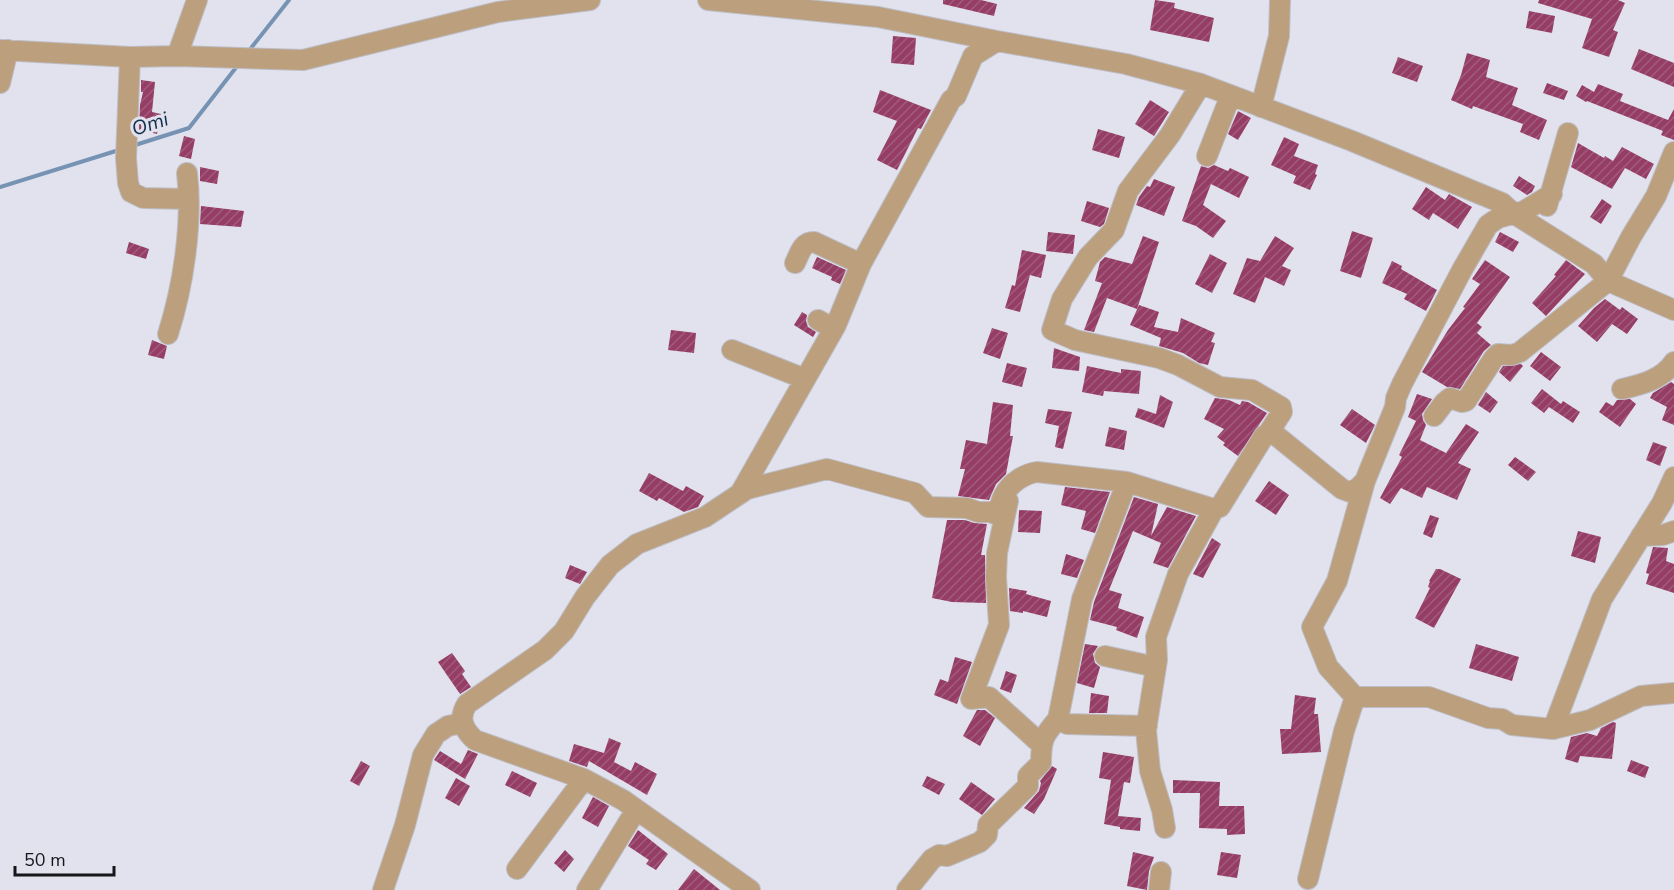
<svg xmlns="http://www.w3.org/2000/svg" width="1674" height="890" font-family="'Nunito Sans',sans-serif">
<defs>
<pattern id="building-hatch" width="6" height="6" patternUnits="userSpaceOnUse" patternTransform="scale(1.5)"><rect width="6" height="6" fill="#963d66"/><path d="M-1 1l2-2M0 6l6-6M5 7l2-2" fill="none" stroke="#9f5c7b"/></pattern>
</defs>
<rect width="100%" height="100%" fill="#e1e2ed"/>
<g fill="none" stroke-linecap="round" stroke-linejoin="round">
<path stroke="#7793b4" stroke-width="4" d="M248,52L289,0
M132,146L189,128L238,65
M0,187L119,150"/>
</g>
<path fill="url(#building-hatch)" d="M943,0H981L997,4L994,16L943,4Z
M1155,0L1175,3L1174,8L1214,18L1209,42L1150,30Z
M1539,0H1618L1625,3L1613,30L1618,32L1609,57L1582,48L1592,19L1538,3Z
M1529,11L1555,16L1552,33L1526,28Z
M893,36L916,38L914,65L891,63Z
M1639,49L1674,63V87L1631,69Z
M1467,53L1490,60L1486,77L1518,88L1512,105L1547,120L1539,140L1520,132L1523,124L1473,106L1472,109L1451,100L1461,75Z
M1398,57L1423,66L1417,82L1392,73Z
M141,80L155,82L152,112L161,114L157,134L139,130L140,105L143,92H141Z
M1547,83L1568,91L1564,100L1543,93Z
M1598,84L1623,94L1620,101L1668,120L1674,109V140L1661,135L1663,131L1587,101L1586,102L1576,96L1582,85L1594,92Z
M880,90L931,110L921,129L918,128L897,170L877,160L897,121L873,112Z
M1150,100L1169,112L1154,136L1135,124Z
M1238,111L1251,118L1238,140L1228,134Z
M1098,129L1125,137L1119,158L1092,150Z
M184,136L195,139L191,159L179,156Z
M1284,137L1299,144L1294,156L1318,165L1315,174L1317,175L1310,190L1293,183L1296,176L1271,165Z
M1578,143L1604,158L1605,156L1613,161L1622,147L1654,164L1646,179L1625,168L1612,189L1571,167Z
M1214,165L1228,171L1230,168L1249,177L1239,198L1211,184L1203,205L1226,221L1213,238L1196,226L1182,221L1201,166L1208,168Z
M200,167L219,171L217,184L200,181Z
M1519,176L1535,186L1532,192L1527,195L1513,186Z
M1154,179L1175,187L1164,216L1136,205L1139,197L1147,186L1150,187Z
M1426,187L1445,200L1449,194L1472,207L1458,229L1433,213L1429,220L1412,209Z
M1602,199L1612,206L1601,224L1590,217Z
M1087,201L1109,208L1104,224L1100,227L1081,221Z
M201,206L244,211L241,227L200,224Z
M1352,231L1373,238L1361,278L1340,271Z
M1048,232L1075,235L1073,254L1046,251Z
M1500,232L1519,242L1513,252L1495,242Z
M1143,236L1159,242L1137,309L1107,298L1094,332L1084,330L1102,283L1095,281L1100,262L1105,257L1132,264Z
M1275,236L1294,248L1282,266L1291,270L1284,286L1265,277L1255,303L1233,294L1247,258L1260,261Z
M129,242L149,249L146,259L126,253Z
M1022,250L1046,255L1041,278L1030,275L1020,312L1005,308L1012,285L1015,286Z
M1210,254L1227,263L1212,293L1195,284Z
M817,257L846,270L840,284L831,280L832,277L812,268Z
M1485,260L1510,277L1477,323L1482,327L1477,333L1491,345L1484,351L1460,389L1447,387L1422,372L1448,330L1465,308L1463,307L1480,284L1472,279Z
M1566,260L1585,274L1546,316L1532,303L1556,276L1554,275Z
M1392,261L1402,266L1401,269L1437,290L1426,311L1404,299L1407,294L1382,283Z
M1605,299L1620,310L1622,307L1638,319L1627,334L1612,324L1597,342L1578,326L1594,308Z
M1139,305L1159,312L1154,327L1178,332L1181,318L1215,333L1211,342L1215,343L1208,365L1199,363L1183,353L1159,346L1161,338L1130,325Z
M802,312L807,315L806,321L808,327L816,332L813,337L794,325Z
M992,328L1008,333L1000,359L983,353Z
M671,330L696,333L694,353L668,350Z
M152,340L167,346L164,359L148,355Z
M1054,348L1080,357L1079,371L1052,368Z
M1541,352L1561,367L1550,381L1530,366Z
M1007,363L1027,368L1022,387L1002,382Z
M1521,364L1523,366L1510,382L1499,372L1503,366Z
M1087,366L1121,373V369L1141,371L1139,394L1104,391L1103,396L1082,392Z
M1671,382L1674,384V425L1662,420L1667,407L1650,398L1653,393Z
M1542,389L1561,404L1563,401L1580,412L1573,423L1549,407L1544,413L1531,403Z
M1486,392L1498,402L1490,413L1478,405Z
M1417,394L1432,399L1422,414L1423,420L1426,425L1420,440L1446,453L1466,424L1479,432L1458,463L1471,469L1457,500L1427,487L1422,498L1401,488L1390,504L1380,498L1402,457L1399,455L1416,421L1408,417Z
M1160,395L1173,402L1164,428L1135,417L1138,408L1156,414Z
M1215,398L1229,400L1240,405L1242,401L1248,402L1267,413L1238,456L1223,445L1225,443L1217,437L1224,429L1204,419Z
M1630,399L1636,404L1620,427L1599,412L1606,402L1613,406L1617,400Z
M993,402L1013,405L1010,436H1013L1006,474L996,484L989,500L958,496L965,469H960L966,440L987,444Z
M1048,409L1072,412L1063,449L1055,447L1059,426L1045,423Z
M1352,409L1375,425L1366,443L1340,425Z
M1109,427L1127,431L1124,450L1105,446Z
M1653,442L1667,447L1660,466L1646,460Z
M1515,457L1536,472L1528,481L1508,465Z
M649,473L683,491L686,486L704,496L698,507L684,512L659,498L657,501L639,491Z
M1269,481L1289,495L1276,515L1255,501Z
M1065,487L1110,492L1095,533L1081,529L1086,511L1061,505Z
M1134,497L1158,504L1151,536L1167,507L1196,516L1168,568L1153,563L1161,543L1133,531L1109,590L1122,594L1118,608L1144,617L1137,638L1116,630L1117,627L1090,620L1094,602Z
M1019,510L1042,511L1040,533L1018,532Z
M1430,515L1439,518L1432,538L1423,534Z
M947,520H965L974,523L987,524L981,555H985L986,603L952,602L932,598Z
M1578,531L1601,537L1595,563L1571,556Z
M1212,538L1221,544L1203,578L1193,574Z
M1653,547L1668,548L1666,561L1674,564V593L1646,584L1649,574L1646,573Z
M1066,554L1084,560L1077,578L1061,574Z
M570,565L587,572L580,584L565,578Z
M1436,569H1440L1461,579L1434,628L1415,618L1430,588L1428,587L1430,581H1429Z
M1009,588L1027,591L1026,594L1051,601L1047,617L1023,611V613L1010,611Z
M1085,644L1098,646L1093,654L1095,663L1100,667L1094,688L1077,683Z
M1476,644L1519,657L1512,681L1469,668Z
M452,653L465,671L462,674L471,687L460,694L438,662Z
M955,657L972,662L957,704L934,695L940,679L948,682Z
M1006,671L1017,675L1011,693L1000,689Z
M1091,693L1109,696L1107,713H1089Z
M1295,695L1316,698L1314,714H1318L1321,752L1282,754L1280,729H1291Z
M977,710H985L995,718L980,746L963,736Z
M1613,722L1616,723L1612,759L1580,756L1578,763L1565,759L1571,737L1587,733L1597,736L1601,728Z
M609,738L621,743L614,762L631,771L635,762L657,774L647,795L589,761L587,767L569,761L574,744L604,753Z
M468,750L478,754L465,779L434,760L440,751L461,764Z
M1103,752L1134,757L1130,783L1124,782L1118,816L1141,818L1140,831L1120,829V827L1104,824L1111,780L1099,778Z
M1631,760L1649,767L1645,778L1627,771Z
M361,761L370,766L359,786L350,781Z
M1052,766L1057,769L1044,799L1034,814L1024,808L1039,791L1041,783L1040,781Z
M512,771L537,783L530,797L505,785Z
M927,776L945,784L939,795L922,786Z
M456,778L470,786L459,806L445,798Z
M1173,780L1220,782L1219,806H1244L1245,834L1227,835V829L1199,828L1200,793H1173Z
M971,782L995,799L982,815L959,799Z
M593,797L609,806L598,827L582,818Z
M638,830L668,854L656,870L646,864L649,860L628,846Z
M565,850L574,859L564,872L554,863Z
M1133,852L1154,857L1149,871L1147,890L1127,886Z
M1221,852L1241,855L1237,878L1217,875Z
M694,869L720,890H678Z"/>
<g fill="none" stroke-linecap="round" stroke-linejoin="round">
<defs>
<path id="minor" d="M708,0L878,17L997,41L1126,64L1201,84L1352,141L1502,203L1513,213L1594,264L1608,281L1674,310
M0,50L130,57L177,56L303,60L498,12L590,0
M177,56L197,0
M130,57L126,158L128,183L131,192L143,198L188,199
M0,83L8,50
M1261,107L1279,36L1280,0
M1207,156L1230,97
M1547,206L1568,133
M795,263C800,253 802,242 814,242L861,264
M818,320L831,327L836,325L861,264L951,100L956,96L973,56L997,41
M168,334C183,287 193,223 187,173
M732,350L805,379
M1622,389C1641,385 1663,379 1674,362
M1434,416L1444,403L1450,398L1462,402L1466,401L1494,358L1498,354L1512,355L1520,352L1608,281L1631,237L1656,196L1674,152
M1269,432L1278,437L1342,489L1350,492L1358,488L1365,481L1395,407L1396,398L1402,384L1462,270L1488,225L1498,218L1524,211L1552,194
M741,492L836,325
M1008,501L997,553L996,577L999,625L971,699L989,697L1041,744
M1641,536L1663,535L1674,531
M1105,656L1156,667
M1355,697H1429L1488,718L1502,719L1512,725L1553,729L1590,720L1641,696L1674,693
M1058,719L1082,599L1127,482
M1553,729L1602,599L1662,503L1674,477
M1165,828L1162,810L1150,771L1146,730L1157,660L1156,637L1178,574L1214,509L1220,507L1264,436L1269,432L1282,412L1281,407L1252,390L1220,387L1178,365L1159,358L1075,340L1052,330L1062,299L1088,257L1114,230L1128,191L1170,135L1201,84
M517,869L584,779
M1308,879L1344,731L1355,697L1328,667L1312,627L1337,581L1365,481
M383,890L405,825L423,755L436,734L448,726L462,723
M587,890L636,810
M750,890L623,800L584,779L475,740C463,729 458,718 467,704L545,650L564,631L585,597L610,565L637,544L705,517L747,489L827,469L915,493L928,507L967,508L978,512H990L995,514C1001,508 1000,502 1004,495C1010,483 1024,474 1037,472L1127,482L1214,509
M907,890L932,859L939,855L947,856L980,842L987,835L988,825L1028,786V776L1041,763C1041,740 1043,736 1058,719L1067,724L1147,726
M1159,890L1161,872"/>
</defs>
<use href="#minor" stroke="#bdbdc7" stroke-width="22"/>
<use href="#minor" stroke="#bca07d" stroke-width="20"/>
</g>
<g text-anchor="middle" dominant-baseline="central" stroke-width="6" stroke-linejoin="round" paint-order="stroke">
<g font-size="20" font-style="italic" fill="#14304d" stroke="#e1e2ed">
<text transform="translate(150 124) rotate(-18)">Omi</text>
</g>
</g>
<path d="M15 866v9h99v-9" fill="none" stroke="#17171b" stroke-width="3"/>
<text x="24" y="866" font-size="18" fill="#17171b" stroke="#e1e2ed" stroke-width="4.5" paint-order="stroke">50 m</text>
</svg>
